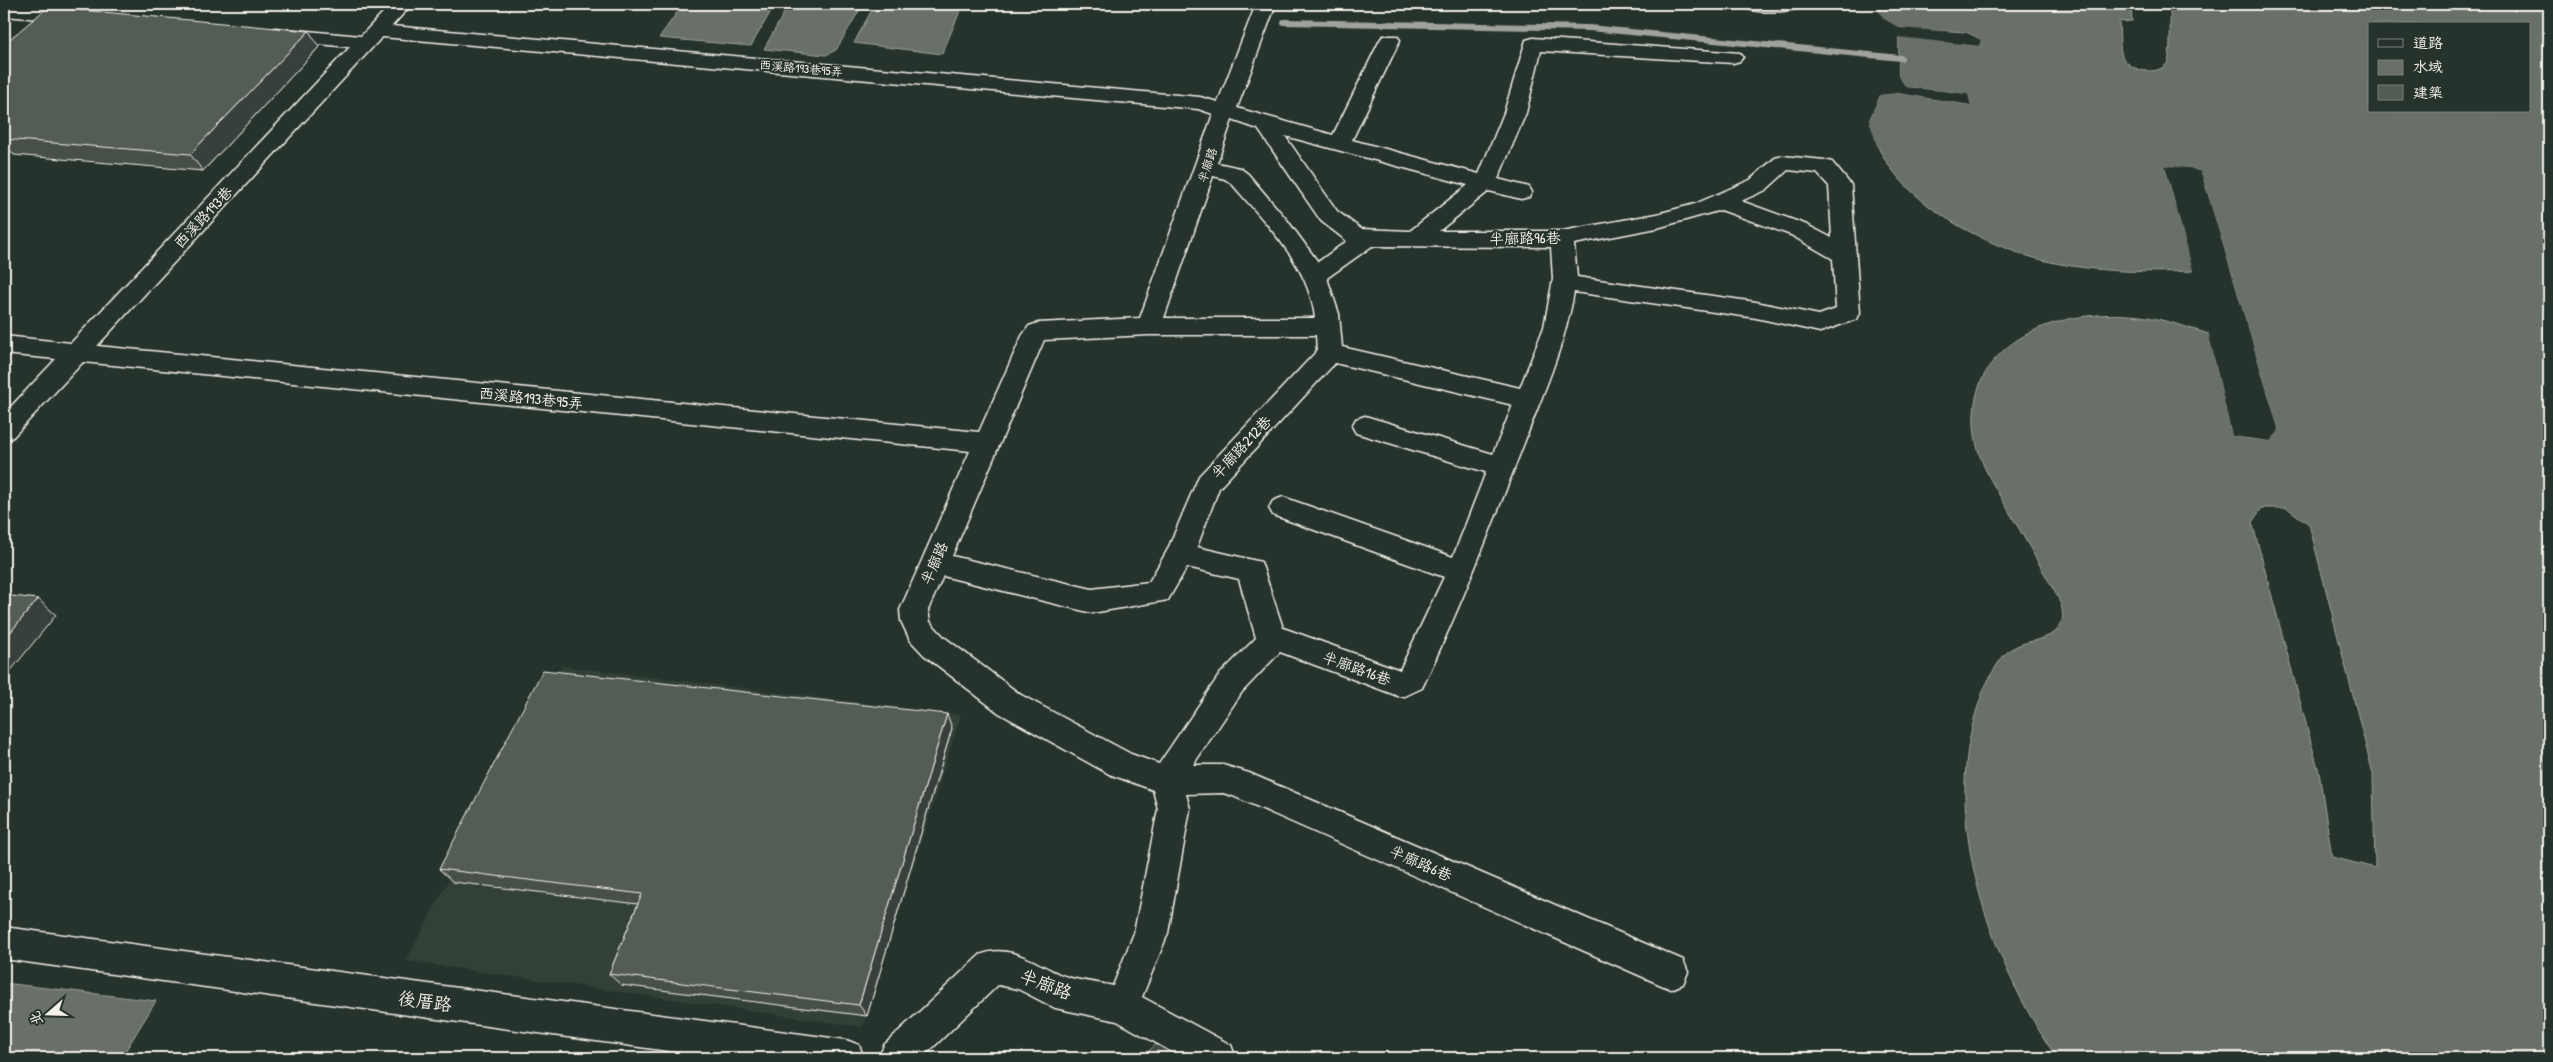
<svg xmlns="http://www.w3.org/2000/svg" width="2553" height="1062" font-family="'Patrick Hand','LXGW WenKai TC',sans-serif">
<rect width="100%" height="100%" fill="#26332d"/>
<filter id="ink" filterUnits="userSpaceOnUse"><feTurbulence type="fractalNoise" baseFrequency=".02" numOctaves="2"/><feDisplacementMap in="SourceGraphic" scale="10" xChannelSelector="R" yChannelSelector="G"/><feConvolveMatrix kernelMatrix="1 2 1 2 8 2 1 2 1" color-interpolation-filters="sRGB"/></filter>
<g filter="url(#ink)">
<path fill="#333f39" d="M562,666L961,715L863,1027L406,961Z"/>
<path fill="#414b45" stroke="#9a9e96" d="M1156,1044L1181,1058H1142Z"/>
<path fill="#676f68" stroke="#9fa39b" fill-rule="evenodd" d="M683,4H775L751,46L659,38Z
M789,4H863L836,50L826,55L764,49Z
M875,4H963L942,54L854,43Z
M1879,4H2131L2132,21L2119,22C2120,32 2119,47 2122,56C2129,72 2159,77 2168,62C2171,54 2170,15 2170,4H2549V1058H2416L2412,1055L2387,1058H2057C1990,962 1938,816 1980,700C1984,686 1999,657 2011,649C2024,641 2041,641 2054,633C2066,622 2064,610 2057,596C2041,567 2024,537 2007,508C1996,489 1984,471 1978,450C1953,351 2045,309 2128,315C2156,316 2182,326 2209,334L2232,436L2269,441L2279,431L2201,172L2190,168L2165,167L2194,271C2141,273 2082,272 2031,257C1968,238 1882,190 1869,120L1880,95L1898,93L1971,105L1968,94L1906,87L1898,76V36L1979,46L1981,40C1977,38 1972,34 1967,33C1947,27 1875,40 1879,4ZM2369,24H2529V111H2369ZM2262,508H2287L2309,524L2373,774L2375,868L2332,857L2319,772L2252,522Z
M4,983L156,1001L121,1058H4Z"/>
<path fill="#26332d" d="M1877,4H1879L1878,10L1884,19L1900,28L1967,33L1981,40L1979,46L1898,37V76L1906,87L1968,94L1971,105L1898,93L1880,95L1869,120L1881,158L1873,143L1866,120L1879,93L1898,91L1968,102L1966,97L1904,89L1896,77V35L1978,44V41L1966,35L1899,31L1882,20L1876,11Z
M2165,166L2190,168L2201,172L2279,431L2270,441L2232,436L2208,331L2211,333L2234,434L2269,439L2276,431L2199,174L2189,170L2168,169L2196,271L2194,274Z"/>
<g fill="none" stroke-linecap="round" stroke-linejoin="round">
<path stroke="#9fa39b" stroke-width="6" d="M1284,22L1589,28L1901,58"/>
<defs>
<path id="minor" d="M4,4L78,10L85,12L88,16L85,20L78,22L4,16Z
M391,4H412L392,26L1200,97L1218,102L1256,4H1276L1237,108L1333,135L1380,40L1383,36H1397L1400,40L1352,140L1479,174L1504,113L1526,40L1533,38L1740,53L1743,57L1740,61L1733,63L1541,51L1526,113L1498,179L1529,187L1532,192L1529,197L1521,199L1489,191L1439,231H1562L1657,214L1695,204L1750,180L1775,158L1783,156L1824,160L1832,162L1851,185L1860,313L1857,319L1820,332L1756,318L1574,292C1565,345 1543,393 1524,443C1492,526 1460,608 1422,688L1405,696H1398L1280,652L1242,692L1193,765H1223L1249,773L1683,960L1688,972L1683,984L1671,989L1659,984L1233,796L1223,793L1186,794L1190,809L1168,933L1142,997L1231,1045L1236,1058H1183L1117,1021L1055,1008L1018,989L998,985L922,1058H879L884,1045L980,955C1009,943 1034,963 1059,974C1075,981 1096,982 1113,986L1134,933L1158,809L1153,790L1109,774L999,713L924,655L910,640L901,621L900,610L970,451L83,362L13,437L4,440V414L56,359L4,354V336L71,343L350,47L275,40L268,38L265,34L268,30L275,28L361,36ZM382,37L1198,109L1213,114L1140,318L1038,323L1029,326L1022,336L979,432L97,346ZM1232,120L1258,129L1321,221L1347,241L1318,262L1287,220L1248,174L1240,168L1217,163ZM1285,136L1468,185L1410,231L1361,229L1337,211ZM1788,170L1817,173L1829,186L1832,238L1807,225L1741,201L1766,190ZM1213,176L1225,179L1232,184C1266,224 1309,264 1315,318H1164ZM1721,210L1791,235L1833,259L1836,309L1819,315L1756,302L1577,277L1574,244L1657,228ZM1372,246L1551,247L1553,279L1544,327L1520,388L1342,347L1339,314L1327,278ZM1149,335H1316L1317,351L1199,476L1167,551L1149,582L1092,589L952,556L1044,340ZM1335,363L1513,405L1493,454L1365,416L1356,419L1352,426L1356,433L1486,472L1453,557L1283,497L1273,501L1269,508L1273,515L1444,577L1400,670L1283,628L1261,562L1197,547L1219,488ZM1187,567L1239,579L1256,638L1220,674L1159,764L1131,754L1021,695L944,637L930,622L928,610L943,576L1092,613L1168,600Z
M1746,4H1802L1799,8C1784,12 1763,13 1748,9Z
M4,927L846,1040L859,1045L864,1058H719L4,959Z"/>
</defs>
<use href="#minor" stroke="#f4f1e8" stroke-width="3"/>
<use href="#minor" fill="#26332d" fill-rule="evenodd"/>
</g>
<path fill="#474f49" stroke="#f4f1e8" d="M4,44L319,47L203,171L14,155L7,146H4Z
M952,728L867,1016L621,985L609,974L638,904L453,882L439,869Z"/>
<path fill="#39403c" stroke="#f4f1e8" d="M309,31L319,47L203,171L190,154Z
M38,599L56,615L4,679V640Z
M947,714L952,728L867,1016L859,1005Z"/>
<path fill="#525c55" stroke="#f4f1e8" d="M48,7L309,31L190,154L4,139V135L8,131H4V44Z
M4,595L38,599L4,640Z
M543,670L947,714L859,1005L609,974L642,894L439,869Z"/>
</g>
<g text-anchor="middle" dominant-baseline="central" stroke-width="4" stroke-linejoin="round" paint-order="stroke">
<g font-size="12" fill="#f4f1e8" stroke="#26332d">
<text transform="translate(801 68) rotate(5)">西溪路193巷95弄</text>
<text transform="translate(1207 165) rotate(-71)">半廍路</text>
</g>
<g font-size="15" fill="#f4f1e8" stroke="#26332d">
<text transform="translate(203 217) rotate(-47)">西溪路193巷</text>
<text transform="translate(1525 238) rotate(-1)">半廍路96巷</text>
<text transform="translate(531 398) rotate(6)">西溪路193巷95弄</text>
<text transform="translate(1241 447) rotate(-47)">半廍路212巷</text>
<text transform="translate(934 563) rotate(-66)">半廍路</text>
<text transform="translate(1357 668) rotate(20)">半廍路16巷</text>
<text transform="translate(1421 863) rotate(24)">半廍路6巷</text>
</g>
<g font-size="18" fill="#f4f1e8" stroke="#26332d">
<text transform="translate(1046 984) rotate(21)">半廍路</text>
<text transform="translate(425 1001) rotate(8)">後厝路</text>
</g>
</g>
<rect width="2553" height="1062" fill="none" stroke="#26332d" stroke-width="20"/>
<rect x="10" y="10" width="2533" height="1042" fill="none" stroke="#f4f1e8" stroke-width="2" filter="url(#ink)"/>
<rect x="2368" y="22" width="162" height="90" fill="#26332d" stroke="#787f78"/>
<rect x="2378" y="39" width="25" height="8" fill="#26332d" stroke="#787f78"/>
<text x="2413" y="48" font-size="15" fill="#f4f1e8">道路</text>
<rect x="2378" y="60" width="25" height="15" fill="#676f68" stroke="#787f78"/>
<text x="2413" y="72" font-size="15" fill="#f4f1e8">水域</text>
<rect x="2378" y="85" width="25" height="15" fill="#525c55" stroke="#787f78"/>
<text x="2413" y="98" font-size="15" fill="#f4f1e8">建築</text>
<g transform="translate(48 1014) rotate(250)" stroke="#26332d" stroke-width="4" paint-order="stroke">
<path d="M0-4L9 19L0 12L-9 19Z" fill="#f4f1e8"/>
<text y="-8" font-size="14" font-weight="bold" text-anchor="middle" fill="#f4f1e8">北</text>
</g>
</svg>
